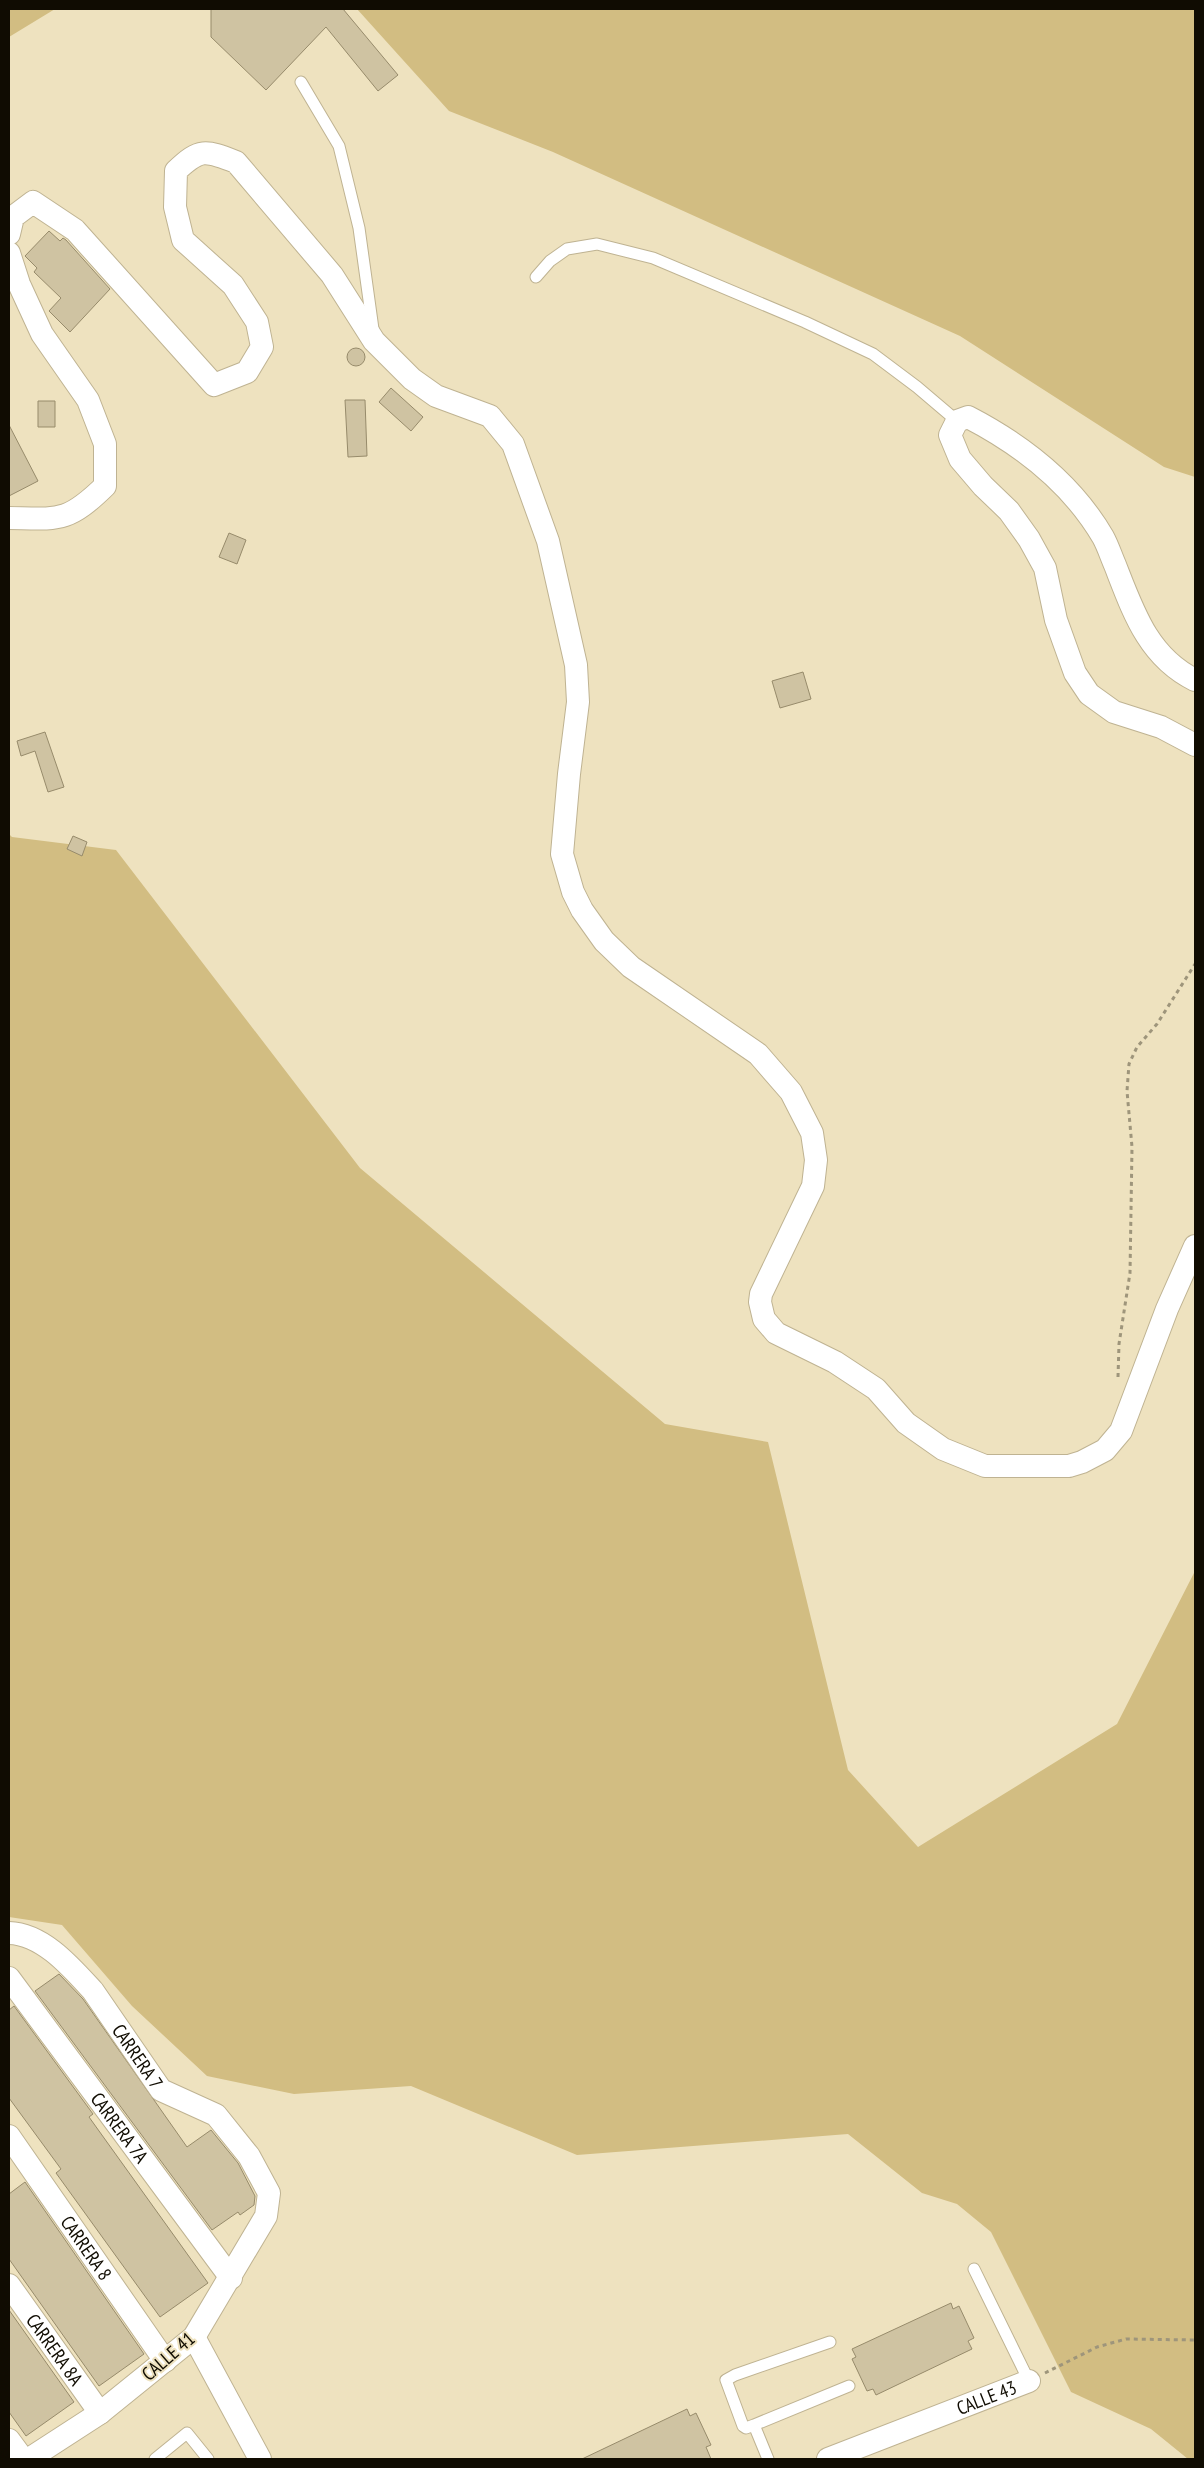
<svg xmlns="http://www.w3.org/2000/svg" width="1204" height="2468" font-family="'PT Sans Narrow',sans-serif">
<rect width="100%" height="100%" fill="#eee2bf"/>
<path fill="#d2bd82" d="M9,9H55L9,37Z
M357,9H1195V477L1164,467L960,336L553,152L449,111Z
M9,834L12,837L116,850L360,1168L665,1424L768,1442L848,1770L918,1847L1117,1724L1195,1571V2459H1188L1151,2429L1071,2392L991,2232L957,2204L922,2193L848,2134L577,2155L411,2086L294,2094L207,2076L132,2006L62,1925L9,1917Z"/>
<path fill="#cfc3a2" stroke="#978b6b" d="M211,9H343L398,75L378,91L326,27L266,90L211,37Z
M49,231L60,241L63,238L66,240L110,289L70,332L49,311L61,298L34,272L37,268L25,256Z
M347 357a9 9 0 1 1 18 0a9 9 0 1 1-18 0Z
M391,388L423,417L411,431L379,402Z
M345,400H365L367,456L348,457Z
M38,401H55V427H38Z
M9,425L38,481L9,496Z
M229,533L246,540L237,564L219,557Z
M803,672L811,699L780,708L772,681Z
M45,732L64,787L48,792L35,751L21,756L17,741Z
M73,836L87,842L82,856L67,849Z
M59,1974L83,1999L187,2147L211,2130L238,2163L255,2196L254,2205L240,2215L238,2212L212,2230L35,1991Z
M14,2006L93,2114L89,2117L208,2283L160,2317L56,2173L61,2169L9,2098V2010Z
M25,2182L144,2354L99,2386L9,2259V2194Z
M951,2303L953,2309L959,2306L974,2338L968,2341L972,2349L876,2395L873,2389L867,2391L852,2359L856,2357L852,2349Z
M9,2310L74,2402L26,2436L9,2412Z
M687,2409L690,2416L696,2413L711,2445L706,2447L711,2459H582Z"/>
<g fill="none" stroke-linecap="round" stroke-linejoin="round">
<defs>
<path id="lane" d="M301,82L339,146L359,228L373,329
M536,277L550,261L567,249L597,244L653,258L805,322L873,354L917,387L957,421
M974,2269L1029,2381
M754,2425L746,2428L743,2426L726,2380L735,2375L830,2342
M155,2459L187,2433L208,2459
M768,2459L754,2425L849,2386"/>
<g id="street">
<path d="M9,234L13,217L33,202L75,230L214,385L247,372L262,347L257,322L233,285L183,240L175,207L176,171C200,148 205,150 236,162L332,275L374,341L412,379L436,396L490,416L513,444L548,541L576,665L578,702L569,774L562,854L573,892L582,910L604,941L631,967L758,1054L791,1092L812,1133L816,1160L813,1186L761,1294L760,1302L764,1319L776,1333L835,1362L876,1389L906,1423L943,1449L985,1466H1069L1082,1462L1105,1450L1121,1431L1167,1309L1195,1246"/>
<path d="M9,253L19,284L42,334L88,400L105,444V486C67,523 59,519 9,518"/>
<path d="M1195,680C1148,657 1133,611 1115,565C1111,556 1108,546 1103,537C1072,484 1022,445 968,417L957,421L950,435L960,459L983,486L1009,511L1029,539L1045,568L1056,620L1075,673L1089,694L1114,712L1161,727L1195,745"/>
<path id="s1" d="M9,1933C43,1934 71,1967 93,1991L161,2090L216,2115L249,2156L269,2193L266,2216L194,2337L100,2413L29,2459"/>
<path id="s2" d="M9,1978L231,2278"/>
<path id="s3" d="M9,2136L165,2361"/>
<path id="s4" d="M9,2285L100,2413"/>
<path d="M194,2337L260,2459"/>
<path d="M9,2440L23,2459"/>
<path id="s5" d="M828,2459L1029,2381"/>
</g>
</defs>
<use href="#lane" stroke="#bfb392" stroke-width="13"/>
<use href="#street" stroke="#bfb392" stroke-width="24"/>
<path stroke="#9e957b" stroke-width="3" stroke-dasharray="4 4" stroke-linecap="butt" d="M1118,1377L1119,1344L1130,1273L1132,1147L1127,1091L1129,1064L1137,1047L1157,1024L1195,964
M1045,2373L1097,2347L1126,2339L1195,2340"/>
<use href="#lane" stroke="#fff" stroke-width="11"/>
<use href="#street" stroke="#fff" stroke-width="22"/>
</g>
<g text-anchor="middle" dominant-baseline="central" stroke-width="4" stroke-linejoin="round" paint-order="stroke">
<g font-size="19" fill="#100c02" stroke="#eee2bf">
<text stroke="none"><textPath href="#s1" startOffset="184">CARRERA 7</textPath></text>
<text stroke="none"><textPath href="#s2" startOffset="186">CARRERA 7A</textPath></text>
<text stroke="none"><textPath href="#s3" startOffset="136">CARRERA 8</textPath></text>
<text stroke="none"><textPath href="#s4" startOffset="79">CARRERA 8A</textPath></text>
<text transform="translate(168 2356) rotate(-41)">CALLE 41</text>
<text stroke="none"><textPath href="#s5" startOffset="170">CALLE 43</textPath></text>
</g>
</g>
<rect width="1204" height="2468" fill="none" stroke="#100c02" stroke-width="20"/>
</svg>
